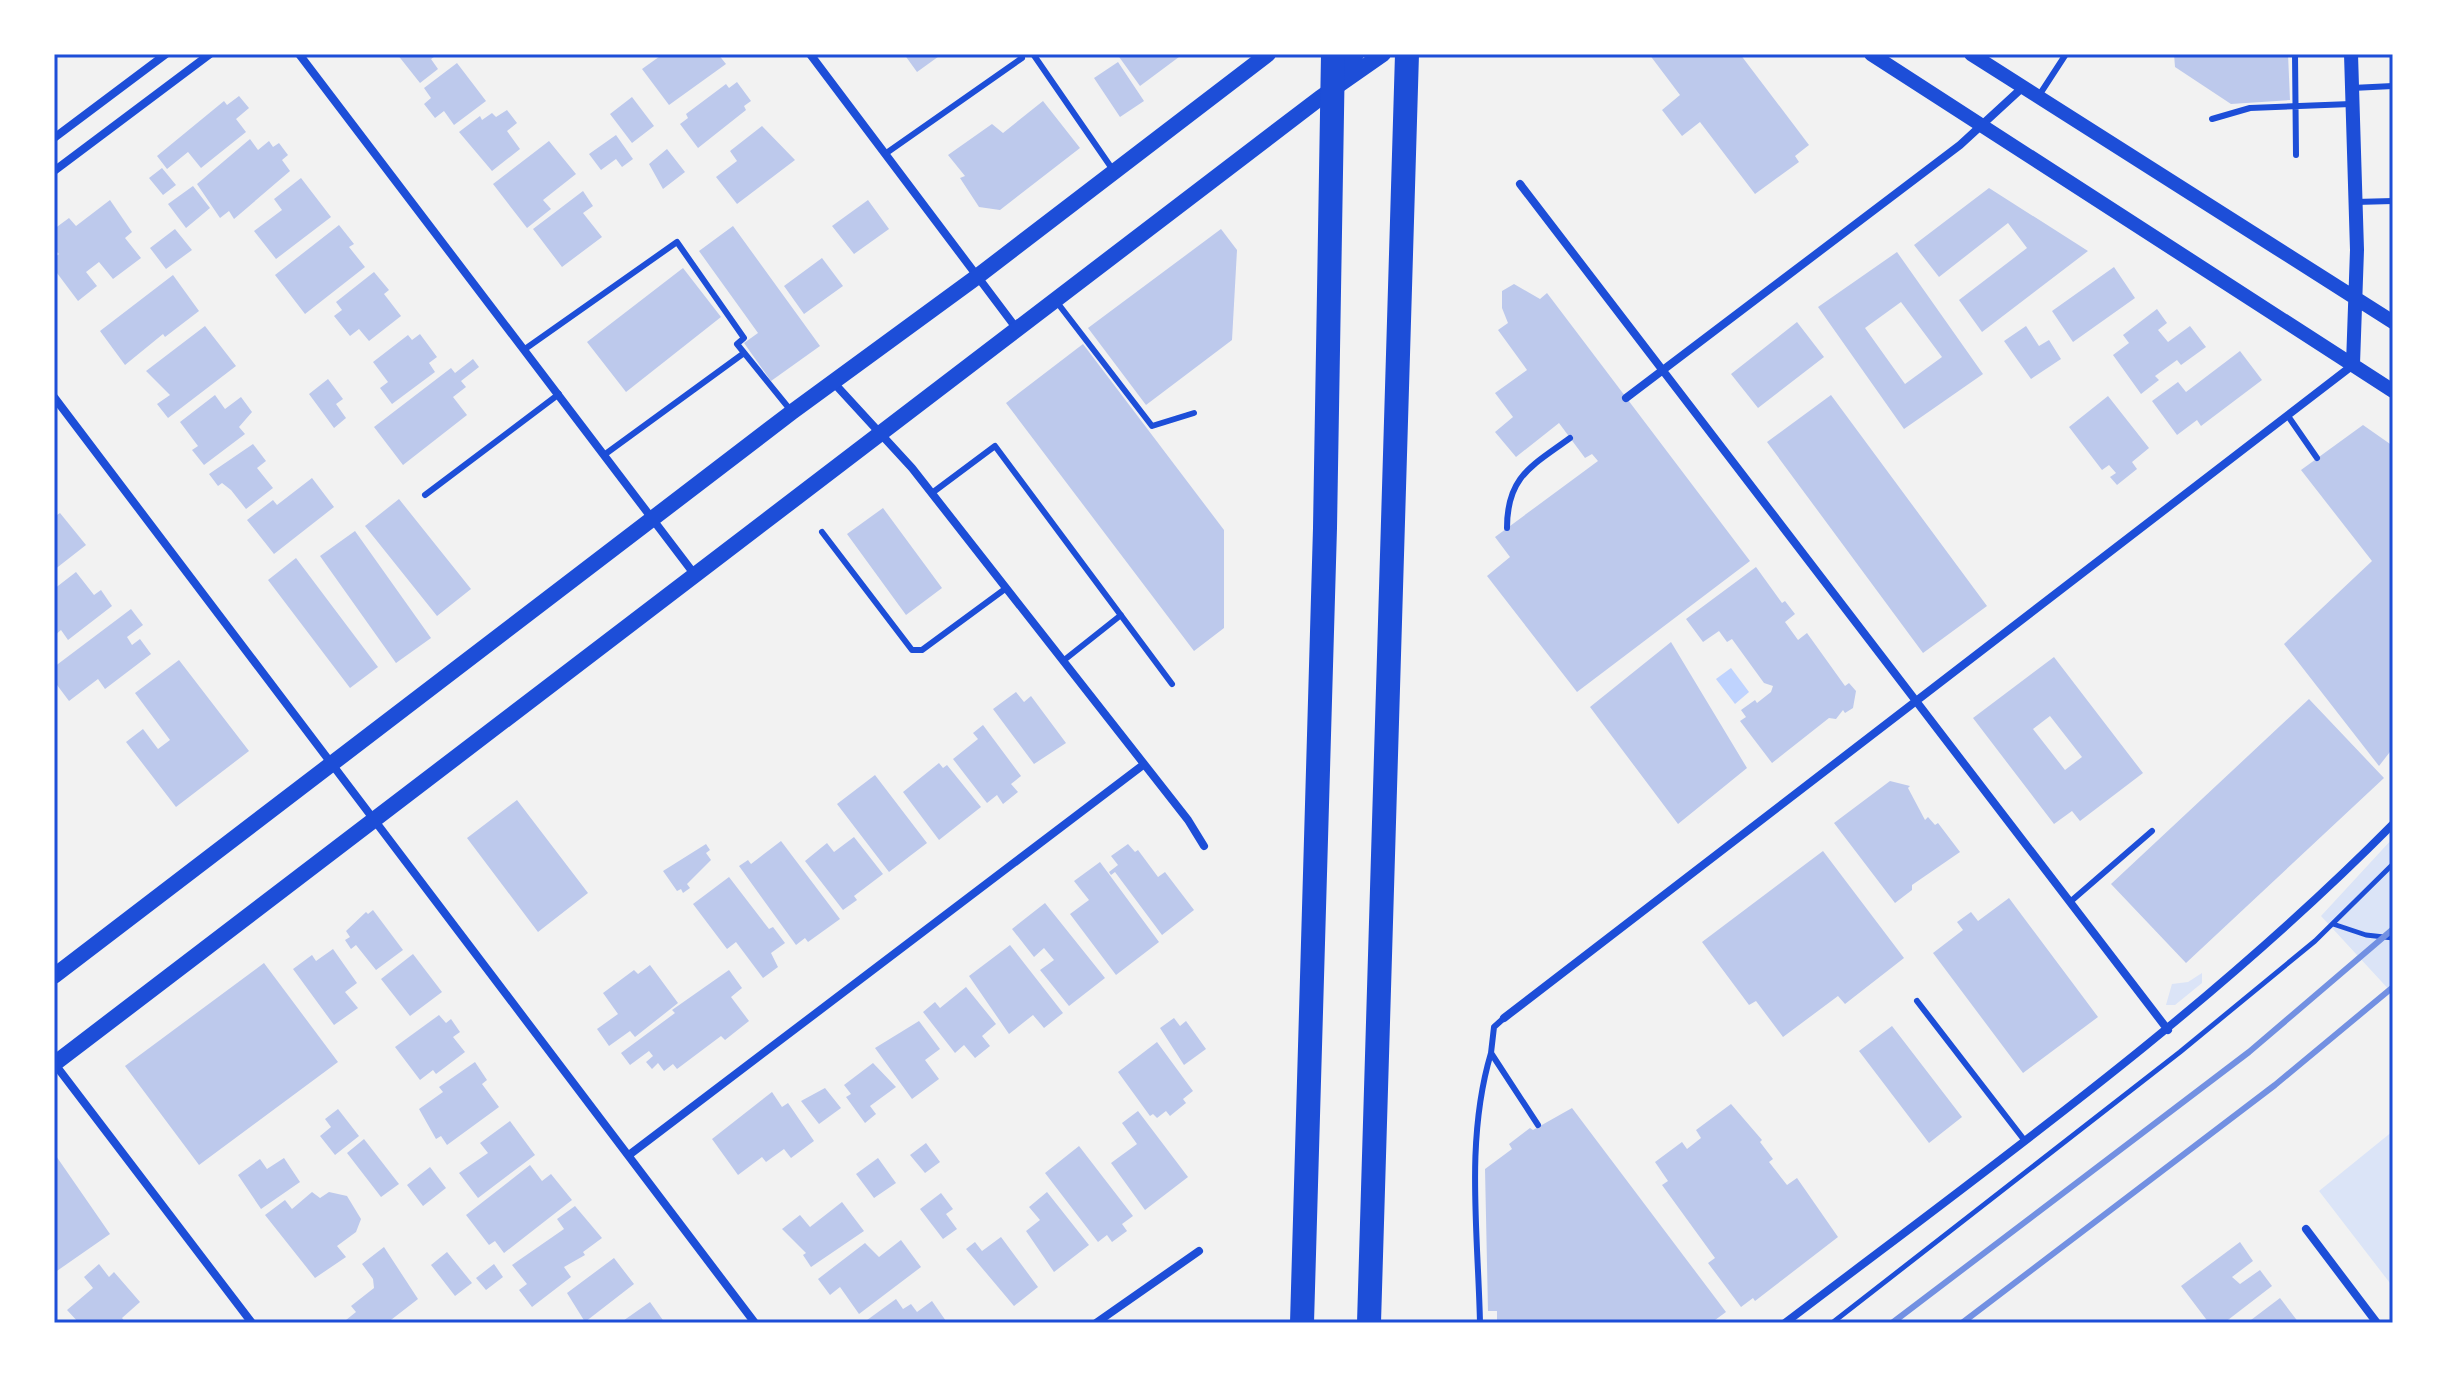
<svg xmlns="http://www.w3.org/2000/svg" width="2447" height="1377" font-family="Karla,sans-serif">
<rect width="100%" height="100%" fill="#f2f2f2"/>
<path fill="#dbe4f7" d="M2393,838V994L2321,916Z
M2202,973V983L2175,1005H2166L2172,984L2188,982Z
M2393,1131V1287L2319,1191Z"/>
<path fill="#bfd3fe" d="M1731,668L1749,692L1735,704L1716,679Z"/>
<path fill="#bdc9ec" fill-rule="evenodd" d="M397,54H438L431,59L438,69L420,83Z
M663,54H718L726,64L669,105L642,69Z
M904,54H942L917,72Z
M1117,54H1183L1140,86Z
M1649,54H1740L1809,145L1795,156L1799,162L1755,194L1700,122L1682,136L1662,110L1680,95Z
M2174,54H2288L2290,100L2231,104L2175,67Z
M1118,62L1144,101L1120,117L1094,78Z
M457,63L486,101L454,125L444,111L435,118L424,104L431,98L424,88Z
M737,82L751,101L744,106L746,110L698,148L680,124L688,118L686,114L726,84L729,88Z
M239,96L249,108L236,119L246,132L201,168L188,152L167,169L157,156L224,101L227,105Z
M632,97L654,126L632,143L610,114Z
M1043,101L1080,148L1000,210L979,207L960,178L965,176L948,155L992,124L1003,133Z
M507,110L517,123L507,131L520,149L492,171L459,132L480,116L482,120L492,113L496,117Z
M762,126L795,160L737,204L716,177L737,161L730,151Z
M616,135L633,159L622,167L616,159L601,170L589,154Z
M250,139L258,150L269,141L273,147L279,143L288,155L282,160L290,171L234,219L229,211L220,218L197,184Z
M549,141L576,174L543,200L551,209L527,228L493,184Z
M667,149L685,172L663,189L649,164Z
M162,168L176,185L163,195L149,178Z
M301,178L331,217L276,259L254,231L282,210L274,199Z
M193,186L210,208L186,228L168,204Z
M1989,188L2088,251L1982,332L1959,300L2027,248L2008,223L1939,277L1914,245Z
M583,191L593,206L583,213L602,237L562,267L533,229Z
M110,200L132,232L125,238L141,258L113,279L99,262L86,272L97,286L78,301L54,269V258L59,254L54,249V229L69,218L76,226Z
M868,200L889,229L854,254L832,226Z
M339,225L354,244L349,247L365,267L305,314L275,275Z
M733,226L820,346L771,381L744,343L758,333L699,251Z
M175,229L192,250L166,269L150,248Z
M1221,229L1237,250L1232,340L1146,405L1088,328Z
M1897,252L1983,374L1904,429L1818,307ZM1901,302L1942,357L1905,384L1865,328Z
M822,258L843,286L804,314L784,286Z
M2114,267L2135,298L2073,342L2052,311Z
M683,268L721,317L626,392L587,342Z
M374,272L389,290L384,294L401,316L369,341L359,329L350,336L334,316L342,310L336,302Z
M173,275L199,311L165,337L163,334L125,365L100,331Z
M1514,284L1540,299L1547,293L1750,561L1577,692L1487,576L1510,557L1495,537L1598,461L1592,454L1585,458L1559,423L1516,457L1495,432L1513,417L1495,393L1527,370L1498,330L1508,323L1502,308V291Z
M2157,309L2167,323L2158,330L2168,342L2190,326L2206,347L2181,365L2177,360L2155,376L2159,380L2141,394L2113,355L2129,343L2123,335Z
M1797,322L1824,357L1758,408L1731,374Z
M205,326L236,366L168,418L157,404L170,395L146,371Z
M2026,326L2039,346L2049,340L2061,359L2031,379L2004,341Z
M420,334L437,357L429,363L435,372L392,404L380,388L388,382L373,362L408,335L412,340Z
M1083,344L1224,530V628L1194,651L1006,403Z
M2240,351L2262,380L2201,426L2197,420L2177,435L2152,401L2178,382L2186,392Z
M473,359L479,367L461,381L466,387L453,397L467,415L403,465L374,427L451,368L455,373Z
M328,379L343,399L336,404L346,418L334,428L309,394Z
M215,395L225,409L241,397L252,412L239,427L245,434L204,465L192,450L198,446L180,422Z
M1831,395L1987,606L1923,653L1767,442Z
M2108,396L2149,448L2132,462L2137,469L2117,485L2110,477L2116,473L2109,465L2102,470L2069,427Z
M2363,425L2393,446V748L2379,766L2284,644L2372,561L2301,470Z
M253,444L266,461L257,468L273,488L246,509L231,490L222,483L218,486L209,474Z
M312,478L334,507L274,554L247,520L273,500L277,505Z
M399,499L471,589L437,616L365,526Z
M883,508L942,588L906,615L847,534Z
M60,513L86,545L54,570V517Z
M355,531L431,638L396,663L320,556Z
M296,558L378,667L350,688L268,580Z
M1756,567L1782,603L1785,601L1795,614L1785,622L1798,640L1807,633L1845,686L1849,683L1856,691L1853,708L1845,713L1843,710L1836,719L1829,718L1772,763L1740,721L1746,717L1741,710L1755,700L1757,703L1771,692L1773,686L1764,683L1732,639L1727,642L1719,631L1703,642L1686,619Z
M76,572L94,595L101,590L112,606L68,640L61,630L54,636V589Z
M131,609L143,625L127,637L132,645L140,639L151,654L105,689L98,679L69,701L54,681V667Z
M1671,642L1747,768L1678,824L1590,707Z
M2054,657L2143,773L2080,821L2072,811L2054,824L1973,718ZM2050,716L2082,757L2065,770L2033,729Z
M179,660L249,751L176,807L126,742L143,729L158,749L170,740L135,693Z
M1016,692L1024,702L1031,696L1066,743L1034,764L993,709Z
M2309,699L2384,778L2186,963L2111,884Z
M983,725L1021,776L1011,784L1018,792L1003,804L997,795L987,803L953,759L978,739L973,733Z
M939,763L943,768L947,765L981,807L939,840L903,792Z
M875,775L927,843L889,872L837,804Z
M1890,781L1910,786L1908,788L1925,820L1928,817L1935,825L1938,823L1960,852L1912,885V890L1895,903L1834,823Z
M517,800L588,893L538,932L467,838Z
M854,837L883,874L854,896L857,900L843,910L805,861L827,843L834,852Z
M781,841L840,919L808,942L805,938L796,945L739,866L748,860L751,864Z
M706,844L710,850L706,853L711,860L687,884L690,888L683,893L681,889L677,891L663,871Z
M1128,844L1135,852L1138,850L1158,877L1165,872L1194,910L1162,935L1115,872L1111,875L1109,872L1118,865L1111,856Z
M1823,851L1904,958L1845,1004L1838,996L1783,1037L1756,1001L1749,1005L1702,942Z
M1100,862L1159,942L1116,975L1070,914L1089,900L1074,881Z
M729,877L769,929L773,927L785,943L771,953L778,967L763,978L736,942L727,949L693,904Z
M2009,898L2098,1017L2023,1073L1933,953L1963,930L1957,922L1971,912L1978,921Z
M1045,903L1105,978L1069,1006L1040,970L1054,960L1044,948L1034,957L1012,929Z
M373,910L403,950L376,970L356,945L351,949L345,940L350,937L346,931L366,912L368,914Z
M1010,945L1063,1013L1044,1028L1033,1015L1009,1034L969,976Z
M333,949L357,983L345,992L358,1008L334,1025L293,969L312,955L316,961Z
M413,954L442,992L410,1016L381,979Z
M264,963L338,1062L199,1165L125,1066Z
M650,965L678,1003L635,1037L630,1031L609,1046L597,1029L618,1014L603,993L634,970L638,974Z
M729,970L742,988L731,997L749,1021L725,1040L721,1036L677,1069L673,1064L664,1071L658,1063L652,1069L646,1062L653,1056L649,1051L630,1065L621,1053L675,1013L672,1010Z
M966,987L996,1024L982,1036L990,1046L975,1058L964,1045L955,1053L923,1012L935,1002L940,1008Z
M439,1015L446,1023L451,1019L460,1032L453,1037L465,1052L436,1074L433,1070L420,1080L395,1047Z
M1174,1018L1180,1026L1186,1021L1206,1049L1184,1065L1160,1028Z
M919,1021L940,1049L925,1060L939,1079L912,1099L875,1048Z
M1892,1026L1962,1117L1929,1143L1859,1051Z
M1157,1042L1193,1091L1183,1099L1186,1103L1170,1116L1166,1111L1157,1118L1153,1114L1150,1116L1118,1072Z
M475,1062L487,1080L482,1084L499,1107L447,1145L441,1136L436,1139L419,1109L443,1092L439,1087Z
M873,1063L896,1087L870,1106L876,1114L865,1123L846,1097L851,1094L844,1085Z
M825,1088L841,1108L819,1124L801,1101Z
M772,1092L782,1107L788,1103L814,1141L791,1158L784,1149L766,1162L762,1157L738,1175L712,1139Z
M1731,1104L1762,1140L1760,1142L1773,1159L1769,1162L1787,1185L1797,1178L1838,1237L1755,1301L1753,1298L1741,1307L1708,1263L1715,1258L1662,1185L1668,1181L1655,1162L1682,1142L1687,1149L1701,1138L1696,1130Z
M1572,1108L1726,1312L1711,1323H1497V1311H1488L1485,1169L1512,1149L1509,1144L1530,1128L1533,1130Z
M338,1109L359,1136L335,1155L320,1136L331,1127L325,1119Z
M1138,1111L1188,1177L1145,1210L1111,1163L1137,1144L1122,1123Z
M510,1121L535,1155L478,1198L459,1173L488,1153L480,1143Z
M364,1139L399,1184L381,1197L347,1153Z
M926,1143L940,1162L925,1173L910,1155Z
M1079,1146L1133,1216L1122,1224L1127,1231L1112,1242L1107,1235L1098,1242L1045,1173Z
M54,1153L110,1234L54,1273Z
M284,1158L300,1182L261,1209L238,1175L260,1159L267,1169Z
M878,1158L896,1183L874,1198L856,1174Z
M530,1165L542,1181L551,1174L572,1200L504,1253L495,1241L489,1245L466,1215Z
M430,1167L446,1188L423,1206L407,1185Z
M312,1192L320,1198L329,1192L347,1196L361,1219L356,1232L337,1246L346,1257L315,1278L265,1215L285,1200L292,1209Z
M1047,1192L1089,1245L1054,1272L1026,1231L1040,1220L1029,1207Z
M941,1193L953,1209L946,1214L957,1229L943,1239L920,1209Z
M842,1202L864,1231L811,1267L803,1255L806,1253L782,1229L800,1215L810,1227Z
M575,1206L602,1238L583,1252L585,1255L564,1267L571,1277L532,1307L519,1290L527,1284L512,1265L564,1229L557,1219Z
M1001,1237L1038,1287L1014,1306L966,1249L975,1242L982,1251Z
M901,1240L921,1267L859,1314L840,1287L830,1295L818,1279L865,1243L879,1257Z
M2240,1242L2253,1261L2232,1277L2240,1284L2260,1270L2272,1286L2224,1323H2209L2181,1286Z
M384,1247L418,1299L387,1323H348L346,1320L356,1312L351,1306L374,1288L373,1279L362,1264Z
M447,1252L472,1283L455,1296L431,1265Z
M614,1258L634,1284L585,1322L567,1293Z
M99,1264L109,1277L114,1272L140,1302L122,1318L126,1323H79L67,1310L93,1288L84,1277Z
M494,1264L503,1277L486,1290L476,1278Z
M2280,1298L2299,1323H2247Z
M896,1299L903,1309L911,1304L917,1312L932,1301L946,1321L863,1323Z
M650,1302L665,1323H620Z"/>
<g fill="none" stroke-linecap="round" stroke-linejoin="round">
<path stroke="#1d4ed8" stroke-width="5" d="M2333,924L2366,935L2393,938
M1832,1323L2180,1052L2315,941L2393,864"/>
<path stroke="#1d4ed8" stroke-width="6" d="M1033,54L1113,170
M2295,54L2296,155
M2352,88L2393,86
M2038,97L2066,54
M2212,119L2250,108L2351,104
M885,154L1022,58
M2355,202L2393,201
M1056,301L1152,426L1194,413
M525,349L677,242L744,338L737,344L792,412
M2288,416L2317,458
M604,455L744,353
M932,493L995,446L1172,684
M425,495L559,394
M1507,528C1507,476 1532,466 1570,438
M822,532L912,650H922L1005,589
M1063,661L1121,615
M2070,902L2152,831
M1917,1001L2025,1141
M1504,1018L1494,1027L1491,1053L1538,1125
M1480,1323C1478,1232 1465,1140 1491,1053"/>
<path stroke="#1d4ed8" stroke-width="8" d="M299,54L695,575
M810,54L1017,329
M54,138L166,54
M54,171L210,54
M1520,184L2168,1030
M833,382L912,468L1188,820L1204,846
M54,397L755,1323
M1626,398L1960,145L2022,88
M1504,1018L2353,365
M54,1063L252,1323
M629,1155L1143,765
M2306,1229L2377,1323
M1096,1323L1199,1251
M1785,1323C1994,1164 2208,1011 2393,824"/>
<path stroke="#1d4ed8" stroke-width="14" d="M1871,54L2393,391
M1971,54L2393,322
M2351,54L2357,250L2353,364"/>
<path stroke="#1d4ed8" stroke-width="16" d="M1334,82L1356,54
M54,976L792,412L978,276L1268,54
M54,1064L1320,98L1383,54"/>
<path stroke="#1d4ed8" stroke-width="24" d="M1302,1323L1325,528L1333,54
M1369,1323L1407,54"/>
<path stroke="#7290e2" stroke-width="6" d="M1892,1323L2249,1052L2393,929
M1962,1323L2275,1085L2393,987"/>
</g>
<rect width="2447" height="1377" fill="none" stroke="#ffffff" stroke-width="112"/>
<rect x="56" y="56" width="2335" height="1265" fill="none" stroke="#1d4ed8" stroke-width="3"/>
</svg>
